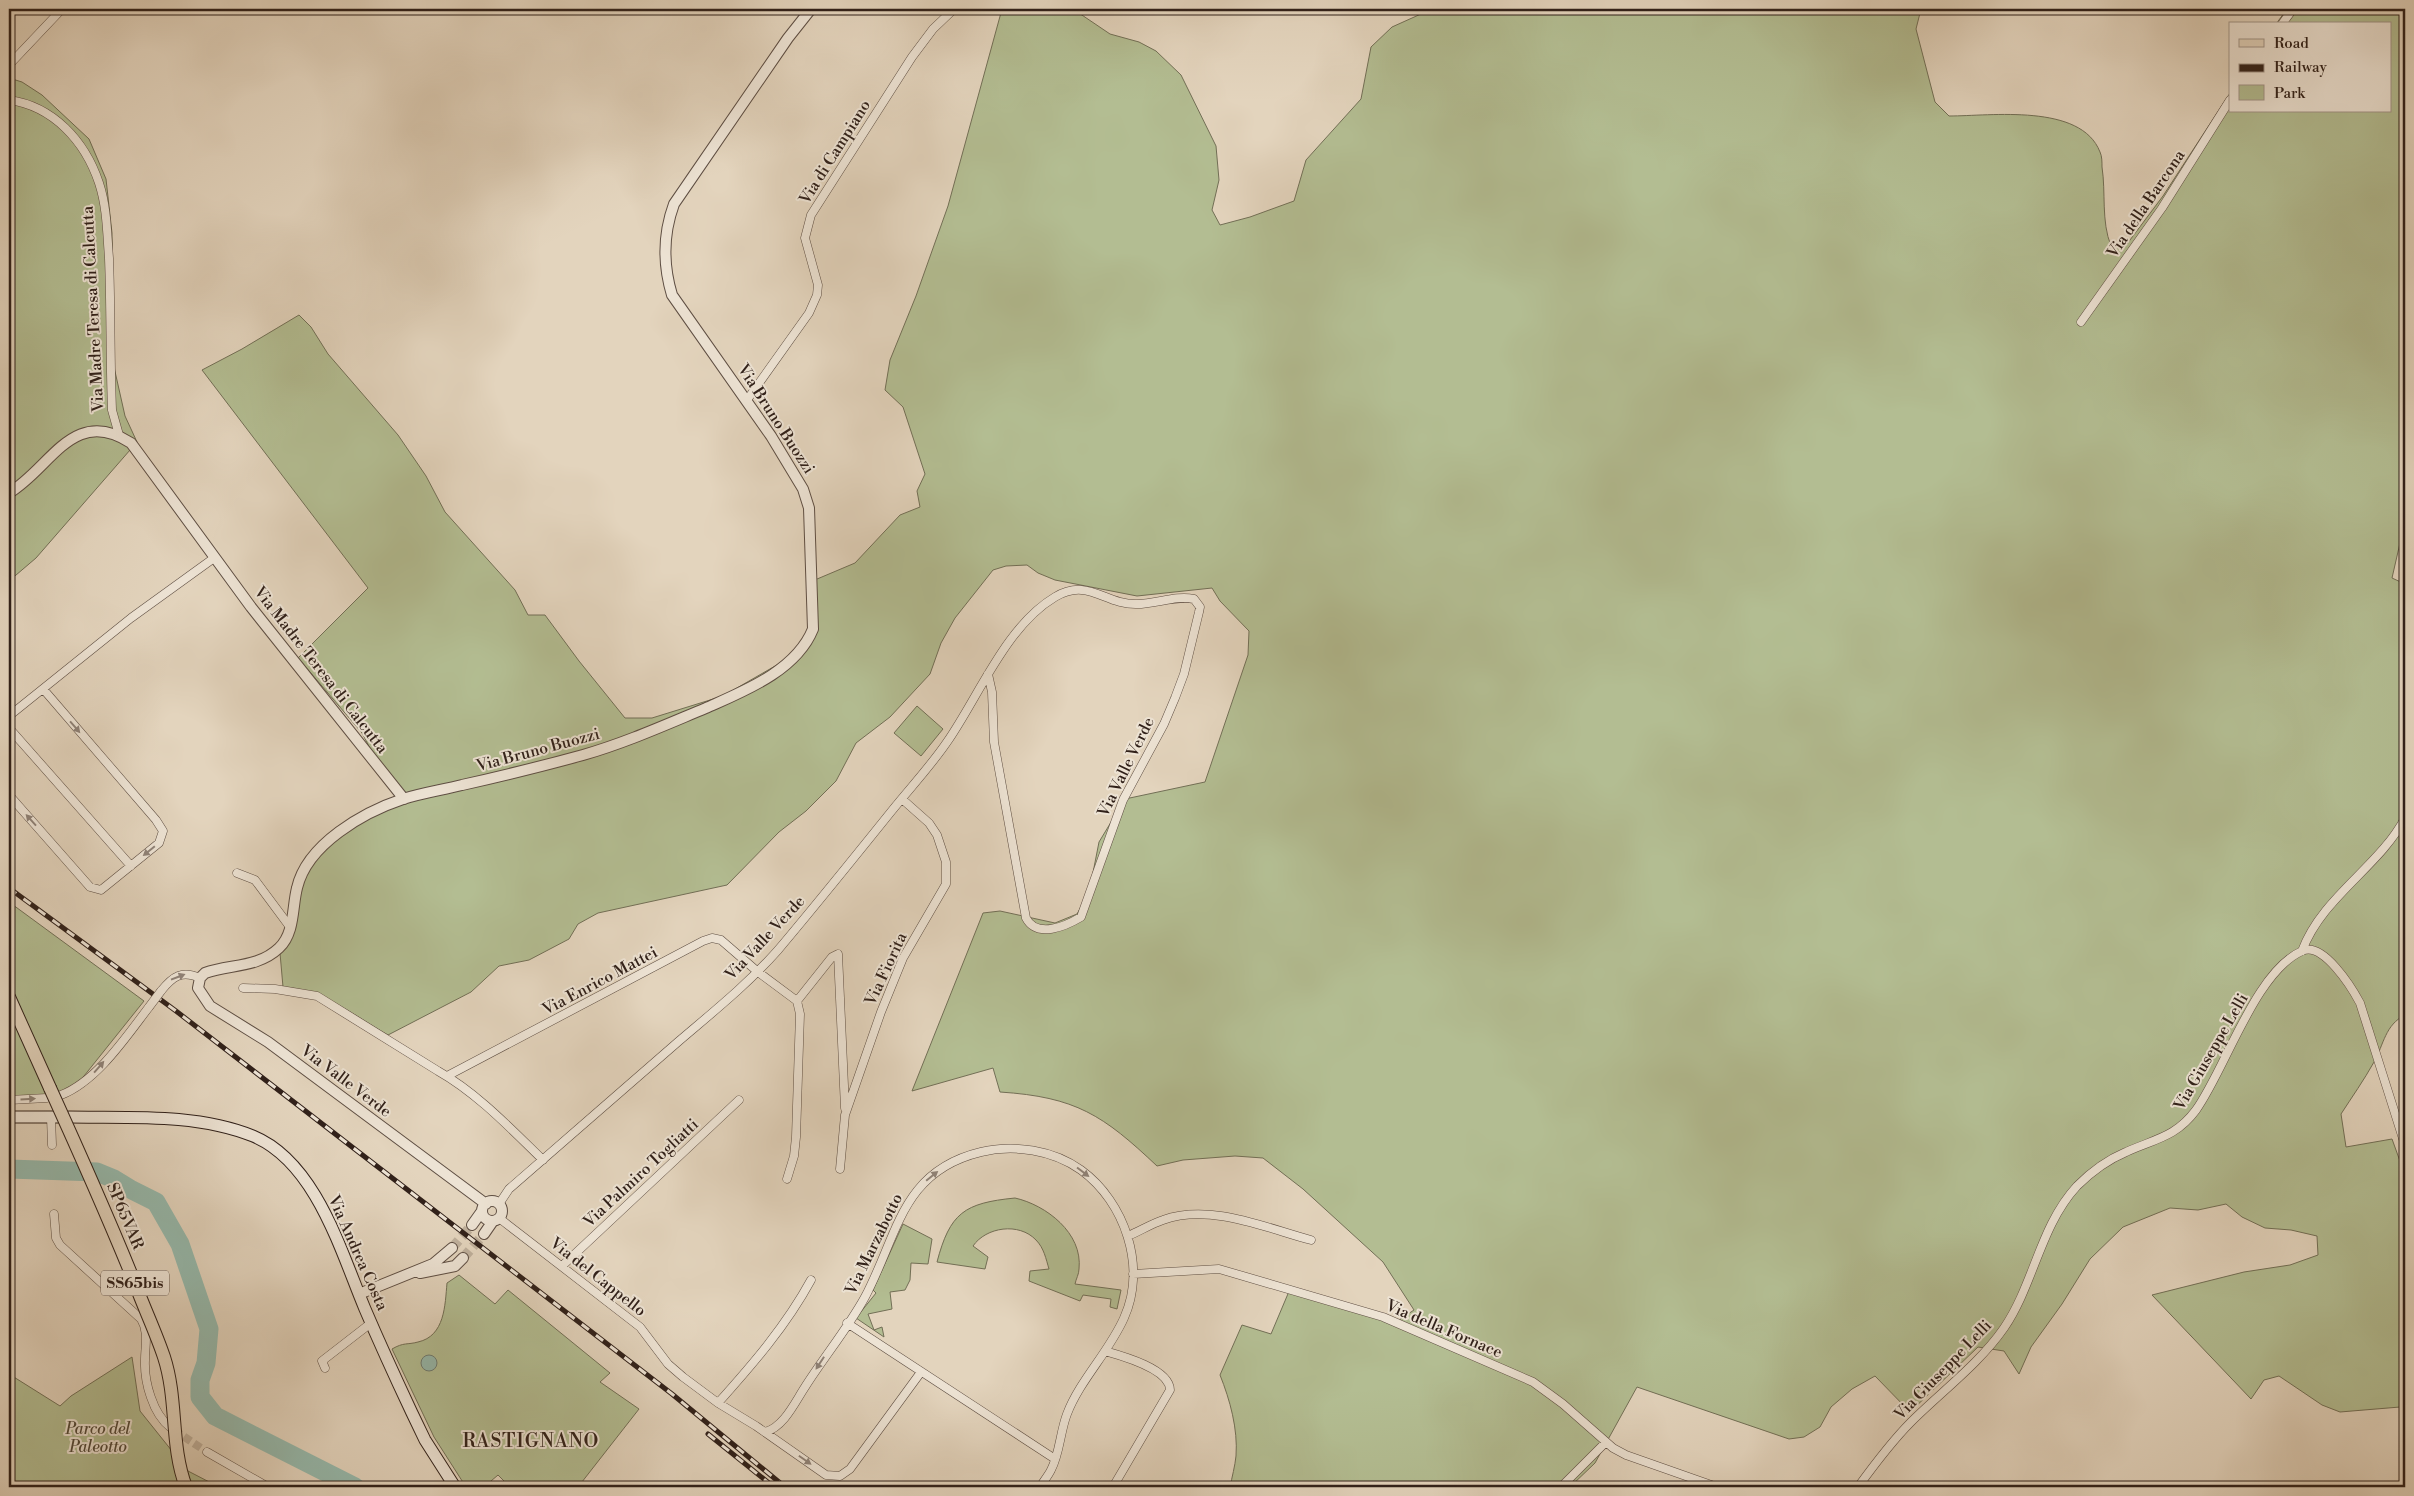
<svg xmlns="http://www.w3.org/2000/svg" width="2414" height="1496" font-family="'Libre Bodoni',serif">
<rect width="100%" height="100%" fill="#e3d4bd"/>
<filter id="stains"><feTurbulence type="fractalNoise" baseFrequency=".004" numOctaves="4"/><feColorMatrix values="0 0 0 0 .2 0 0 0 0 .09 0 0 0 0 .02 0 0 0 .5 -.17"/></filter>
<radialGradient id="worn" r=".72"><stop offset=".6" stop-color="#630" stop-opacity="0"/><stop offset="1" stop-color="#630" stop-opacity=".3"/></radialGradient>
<path fill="#b3bd92" stroke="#726f56" d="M1002,9H1073L1110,34L1139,42L1156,51L1181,75L1216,146L1219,180L1212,210L1220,225L1250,217L1294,201L1306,160L1361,99L1371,47L1392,27L1432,9H1921L1916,29L1935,102L1949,116C1991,116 2081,103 2100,152C2102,156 2102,162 2102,167C2106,193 2101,221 2111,246L2127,244L2163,196L2230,93V111H2390V24H2276L2287,9H2405V521L2392,578L2405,584V1015C2385,1025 2384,1044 2374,1062C2364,1080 2352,1097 2341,1114L2346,1147L2392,1139L2405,1175V1404L2400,1407L2340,1412L2322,1405L2279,1376L2264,1380L2251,1399L2152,1295L2244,1272L2290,1265L2318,1255L2317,1236L2291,1230L2265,1228L2242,1217L2226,1204L2198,1210L2170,1208L2123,1227L2090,1259L2062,1304L2031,1347L2019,1374L2004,1351L1978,1347L1910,1412L1875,1376L1852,1389L1831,1407L1820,1427L1804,1437L1789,1439L1637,1387L1595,1463L1570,1487H1230C1232,1477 1235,1466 1236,1456C1238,1429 1230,1400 1220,1375L1242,1325L1271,1334L1290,1289L1396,1322L1414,1310L1383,1262L1303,1189L1263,1158L1235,1156L1183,1160L1157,1166C1103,1115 1076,1097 1000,1092L993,1068L912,1091L983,913L1000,911L1055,923L1077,914L1089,893L1099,842L1125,799L1205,782L1248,655L1249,631L1220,601L1212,588L1137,596L1055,580L1038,573L1027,565L1006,566L993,570L955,618L941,643L930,674L890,717L856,743L836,781L806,811L779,832L727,885L598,913L578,924L569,939L529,960L499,966L471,992L388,1035C354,1016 324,990 283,987L280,953L295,881L332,837L397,800L362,733L298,658L368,588L202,370L242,349L299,315L311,327L328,354L398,435L426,476L445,512L515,590L528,615H545L579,661L625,718H652L723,696L789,658L803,642L810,623V582L855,563L900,515L920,507L917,491L925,474L903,407L885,390L890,360L916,296L948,206Z
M9,78L22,82L42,95L89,139L106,179L112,233L114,367L125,416L137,442L36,558L9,581Z
M917,706L943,729L921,756L894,733Z
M9,902L144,1001L80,1081L58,1095L9,1097Z
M1015,1198C1046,1205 1083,1233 1079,1269C1079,1274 1076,1279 1075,1284L1121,1290L1117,1309L1110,1307L1111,1299L1083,1295L1080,1301L1029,1281L1030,1271L1049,1269C1046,1259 1044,1248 1036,1240C1019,1222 986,1227 973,1246L988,1257L985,1269L937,1262C950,1213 964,1203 1015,1198Z
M903,1224L932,1239L928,1264L911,1263L910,1280L905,1290L890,1292L892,1309L868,1314L874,1330L882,1327L884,1337L856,1318L876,1293L873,1290Z
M459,1275L495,1304L508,1290L610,1373L600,1382L639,1409L578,1487H510L498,1475L484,1487H466L434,1437L392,1349C404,1342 407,1345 418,1342C445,1336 445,1305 447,1283Z
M132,1357L140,1411L188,1471L219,1487H9V1374L60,1406L71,1396Z"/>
<path fill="#96b9ac" stroke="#6e7c72" d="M421 1363a8 8 0 1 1 16 0a8 8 0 1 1-16 0Z"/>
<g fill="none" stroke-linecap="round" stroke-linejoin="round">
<path stroke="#96b9ac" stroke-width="19" d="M9,1169L97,1172L114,1179L132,1190L156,1202L180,1244L209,1329L206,1363L200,1380V1397L215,1416L355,1487"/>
<path stroke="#bfb09c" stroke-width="8" stroke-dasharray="8 4" stroke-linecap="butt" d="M174,1430L207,1452"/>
<path stroke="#bfb09c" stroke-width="10" stroke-dasharray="10 5" stroke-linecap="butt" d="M452,1248L472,1225
M463,1258L484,1234"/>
<defs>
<path id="minor" d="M2282,24L2293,9
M9,65L62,9
M9,100C53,106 85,141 99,183C107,207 107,233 109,258C111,309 110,359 112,410L119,435
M2081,322L2162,208L2230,100
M747,400L809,313L817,295L818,285L805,238L811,215L912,57L933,29L954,9
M9,716L131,618L214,558
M9,728L131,866
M9,795L90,887L101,890L159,843L163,831L156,820L44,690
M237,873L255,880L290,927
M2302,951C2322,897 2379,867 2405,818
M243,988L275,989L317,996L438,1071C477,1093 510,1128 543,1160
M161,991C173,976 182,970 200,978
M797,1001L832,957L838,954L845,1108
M449,1075L703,941L712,938L721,940L758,972L797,1001L800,1014L796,1137L794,1156L787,1179
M61,1095C97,1081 126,1037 149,1007
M9,1100L47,1098
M51,1117L52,1145
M840,1169L845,1115L881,1012L903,958L946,884V862L937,835L929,823L902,799
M499,1204L509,1189C566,1140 622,1090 679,1041C713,1012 748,984 778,950C816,905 853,859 890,813C909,789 930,767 947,742C979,696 1006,626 1055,597C1088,577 1105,605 1137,604C1156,604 1176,595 1194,599L1200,607L1199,612L1184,674L1175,698L1164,724L1123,800L1081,917C1066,926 1037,939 1026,918L994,742L992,692L988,674
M54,1214L56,1238L60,1245L141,1319C149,1332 145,1345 145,1360C144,1382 153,1414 170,1427
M499,1218L640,1327L668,1364L683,1377L718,1403L756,1426L826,1475L840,1476L850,1469L921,1372
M1128,1236C1140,1231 1151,1224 1163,1220C1210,1203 1266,1228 1311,1240
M562,1266L739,1100
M1133,1274L1219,1269L1383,1317L1533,1382L1563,1404L1613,1448L1626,1455L1717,1487
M847,1323L1055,1459
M1105,1351C1123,1356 1170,1369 1170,1390L1113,1487
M325,1368L322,1361L371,1323
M718,1403C752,1365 786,1326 811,1280
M765,1432C784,1427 795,1402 805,1387C824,1357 848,1328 865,1297C898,1235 901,1171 981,1152C1014,1144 1053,1150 1081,1170C1125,1202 1147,1267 1124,1318C1109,1352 1080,1380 1067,1414C1060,1432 1060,1453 1051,1470C1048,1476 1043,1482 1040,1487
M207,1452L268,1487
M1561,1487L1606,1442
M1858,1487C1874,1465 1891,1442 1911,1422C1942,1391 1979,1364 2004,1328C2034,1284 2040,1226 2077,1186C2091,1172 2107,1160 2126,1152C2155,1139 2176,1137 2196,1110C2226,1068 2255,972 2302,951C2323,941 2352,988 2360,1003L2405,1145"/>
<path id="tertiary" d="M9,493C51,468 73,405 131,443L251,607L404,799
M482 1211a10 10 0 1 1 20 0a10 10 0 1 1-20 0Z
M486,1204L268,1042L210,1006L198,988L200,978L205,973C230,964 258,968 279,948C295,933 292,907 297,888C307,844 364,812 403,799C422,793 442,790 462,785C502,776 543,766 583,755C625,743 665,725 706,708C744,691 796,671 813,629L809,508L803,489L771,436L672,295C663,265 663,234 674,204L788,38L811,9
M472,1225L482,1211
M484,1234L493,1221
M420,1273L455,1266L463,1258
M359,1294L433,1264L452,1248"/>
<path id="secondary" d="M9,1117H58
M69,1117C129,1118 196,1113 253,1136C316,1162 341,1252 365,1309C380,1344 396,1379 412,1413L425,1440L455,1487"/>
<path id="primary" d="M9,997L50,1088"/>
</defs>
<use href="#minor" stroke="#5e4e43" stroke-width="9"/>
<use href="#tertiary" stroke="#5e4e43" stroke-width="12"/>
<use href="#secondary" stroke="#31211a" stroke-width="13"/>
<use href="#primary" stroke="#31211a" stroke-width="14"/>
<use href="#minor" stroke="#ede3d4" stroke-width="8"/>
<use href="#tertiary" stroke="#ede3d4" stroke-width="10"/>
<use href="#secondary" stroke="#ede3d4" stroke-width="11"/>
<use href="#primary" stroke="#e3d4bd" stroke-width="12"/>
<defs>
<path id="rail" d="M9,888L176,1011L672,1394L785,1487
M708,1434L770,1484"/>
</defs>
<use href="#rail" stroke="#31211a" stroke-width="5"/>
<use href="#rail" stroke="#ede3d4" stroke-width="3" stroke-dasharray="9" stroke-linecap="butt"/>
<defs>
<path id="minor-bridge" d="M149,1007L161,991"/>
<path id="primary-bridge" d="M50,1088C80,1154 109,1219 136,1286C145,1310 156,1333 164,1357C178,1400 170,1445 186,1487"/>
</defs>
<use href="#minor-bridge" stroke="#5e4e43" stroke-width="9" stroke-linecap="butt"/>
<use href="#primary-bridge" stroke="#31211a" stroke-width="14" stroke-linecap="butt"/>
<use href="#minor-bridge" stroke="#ede3d4" stroke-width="8"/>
<use href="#primary-bridge" stroke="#e3d4bd" stroke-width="12"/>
</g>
<defs><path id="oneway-solid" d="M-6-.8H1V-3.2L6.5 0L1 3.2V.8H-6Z" transform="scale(1.25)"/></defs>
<g fill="#8f8277">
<use href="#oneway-solid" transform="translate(75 727) rotate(49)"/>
<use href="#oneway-solid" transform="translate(31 820) rotate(-132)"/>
<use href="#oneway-solid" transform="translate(149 851) rotate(141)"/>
<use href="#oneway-solid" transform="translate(178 977) rotate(-21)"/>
<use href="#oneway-solid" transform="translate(99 1067) rotate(-49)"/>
<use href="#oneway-solid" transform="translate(28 1099) rotate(-3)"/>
<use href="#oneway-solid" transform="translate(1083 1172) rotate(37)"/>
<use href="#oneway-solid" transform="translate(932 1176) rotate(-39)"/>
<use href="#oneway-solid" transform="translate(820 1363) rotate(123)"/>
<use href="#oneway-solid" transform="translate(805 1460) rotate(35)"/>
</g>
<g text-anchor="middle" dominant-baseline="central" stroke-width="4" stroke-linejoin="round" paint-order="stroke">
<rect fill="#ede3d4" stroke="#695b52" stroke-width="1" x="101" y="1270.5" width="68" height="25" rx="4"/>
<g font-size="15" font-weight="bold" fill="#31211a">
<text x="135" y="1283">SS65bis</text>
</g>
<g font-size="16" fill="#31211a" stroke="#ede3d4">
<text transform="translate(835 152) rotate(-58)">Via di Campiano</text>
<text transform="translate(2146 204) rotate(-56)">Via della Barcona</text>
<text transform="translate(93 309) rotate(-93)">Via Madre Teresa di Calcutta</text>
<text transform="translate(776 419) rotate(57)">Via Bruno Buozzi</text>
<text transform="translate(321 670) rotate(52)">Via Madre Teresa di Calcutta</text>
<text transform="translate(538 750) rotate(-15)">Via Bruno Buozzi</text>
<text transform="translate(1126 767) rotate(-64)">Via Valle Verde</text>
<text transform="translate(765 938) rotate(-47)">Via Valle Verde</text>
<text transform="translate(886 969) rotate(-65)">Via Fiorita</text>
<text transform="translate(600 981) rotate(-28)">Via Enrico Mattei</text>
<text transform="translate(2211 1052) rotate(-60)">Via Giuseppe Lelli</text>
<text transform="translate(346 1081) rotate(37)">Via Valle Verde</text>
<text transform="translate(641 1173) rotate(-43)">Via Palmiro Togliatti</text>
<text transform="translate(125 1216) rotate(67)">SP65VAR</text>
<text transform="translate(874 1244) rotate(-64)">Via Marzabotto</text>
<text transform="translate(358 1253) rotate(66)">Via Andrea Costa</text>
<text transform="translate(598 1277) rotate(38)">Via del Cappello</text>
<text transform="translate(1444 1329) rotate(23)">Via della Fornace</text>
<text transform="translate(1943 1370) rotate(-46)">Via Giuseppe Lelli</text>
</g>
<g font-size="16" font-style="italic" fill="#524838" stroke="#ede3d4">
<text x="98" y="1429">Parco del<tspan x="98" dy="18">Paleotto</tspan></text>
</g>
<g font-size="19" letter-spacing="1" fill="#31211a" stroke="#ede3d4">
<text x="531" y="1441">RASTIGNANO</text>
</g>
</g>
<rect width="2414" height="1496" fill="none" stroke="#e3d4bd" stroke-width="30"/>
<rect x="10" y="10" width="2394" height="1476" fill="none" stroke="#31211a" stroke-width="2.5"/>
<rect x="15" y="15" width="2384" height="1466" fill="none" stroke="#31211a"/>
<rect x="2229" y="22" width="162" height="90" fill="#ede3d4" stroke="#a2958a"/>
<rect x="2239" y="39" width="25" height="8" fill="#e3d4bd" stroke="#a2958a"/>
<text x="2274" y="48" font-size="15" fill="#31211a">Road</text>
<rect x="2239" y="64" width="25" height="8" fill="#31211a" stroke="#a2958a"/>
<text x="2274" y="72" font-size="15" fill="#31211a">Railway</text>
<rect x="2239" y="85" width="25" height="15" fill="#b3bd92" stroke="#a2958a"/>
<text x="2274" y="98" font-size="15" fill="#31211a">Park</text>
<rect width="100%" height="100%" filter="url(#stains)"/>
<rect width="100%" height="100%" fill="url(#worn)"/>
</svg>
